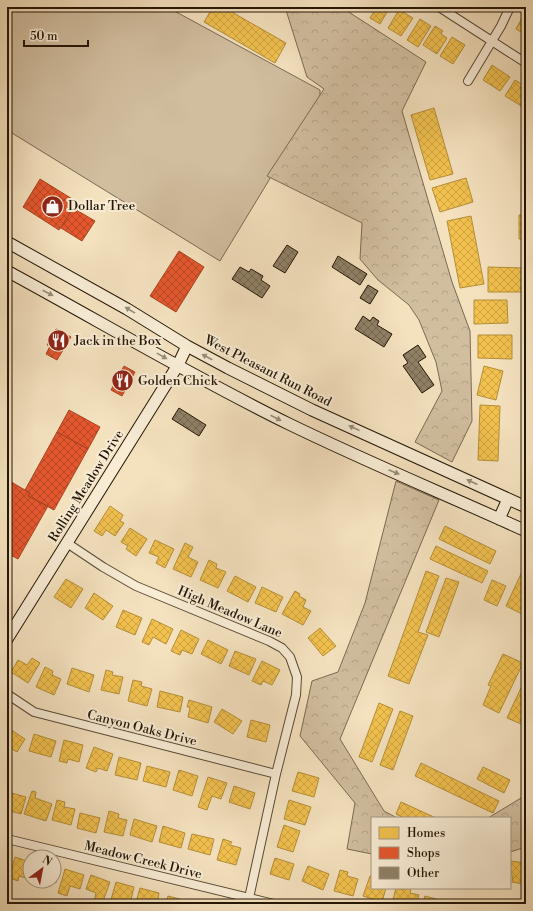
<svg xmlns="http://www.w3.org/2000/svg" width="533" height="911" font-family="'Libre Bodoni',serif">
<defs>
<pattern id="forest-crowns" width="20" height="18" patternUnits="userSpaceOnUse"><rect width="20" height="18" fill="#d1be9f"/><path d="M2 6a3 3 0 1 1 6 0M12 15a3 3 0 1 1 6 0" fill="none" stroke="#b3a387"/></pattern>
<pattern id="homes-cross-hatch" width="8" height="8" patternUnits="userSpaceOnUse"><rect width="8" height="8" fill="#f2c14e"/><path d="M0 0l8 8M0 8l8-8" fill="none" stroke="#cfa543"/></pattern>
<pattern id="shops-cross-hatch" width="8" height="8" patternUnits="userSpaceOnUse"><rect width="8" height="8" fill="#e4572e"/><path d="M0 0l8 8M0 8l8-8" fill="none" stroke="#b94725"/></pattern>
<pattern id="building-cross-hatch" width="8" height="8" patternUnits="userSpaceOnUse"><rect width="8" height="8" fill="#908066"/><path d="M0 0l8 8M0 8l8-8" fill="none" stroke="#756852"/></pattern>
</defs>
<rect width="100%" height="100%" fill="#f4e1be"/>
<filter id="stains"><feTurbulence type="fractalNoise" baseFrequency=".005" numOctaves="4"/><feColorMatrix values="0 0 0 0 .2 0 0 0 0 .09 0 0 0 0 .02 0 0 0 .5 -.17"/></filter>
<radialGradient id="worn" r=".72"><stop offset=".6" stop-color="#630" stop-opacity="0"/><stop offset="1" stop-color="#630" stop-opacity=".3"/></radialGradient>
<path fill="#d1be9f" stroke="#7a6a52" d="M7,7H167L320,90V96L220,261L7,130Z"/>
<path fill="url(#forest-crowns)" stroke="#7a6a52" d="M285,7H341L426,62L402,111L452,282L470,331L472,421L452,462L415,442L442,391L436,362L419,320L409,305L378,280L360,259L362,223L267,176L324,89L307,77Z
M396,481L439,500L340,739L384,811L397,818H372V854L347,849L355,803L300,736L312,681L338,672L365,603Z
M526,795V847L510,852V818H488Z"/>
<path fill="url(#homes-cross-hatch)" stroke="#b48e38" d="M213,7H223L286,43L275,63L204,22Z
M377,7H390L380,24L370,18Z
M473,7H485L483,11Z
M399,10L413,18L401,36L388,28Z
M524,14L526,15V35L516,29Z
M420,19L431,26L418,47L407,40Z
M435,26L443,31L441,34L447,38L437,54L423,45Z
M452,37L465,45L453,64L440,56Z
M492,65L510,77L500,91L483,80Z
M515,80L523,85L520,88L526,92V102L523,107L505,96Z
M434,108L453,174L430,180L411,115Z
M466,178L473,202L440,212L432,188Z
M519,215H526V239H519Z
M471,216L484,284L460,288L447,221Z
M488,267L524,268L523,292H488Z
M474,300H507L508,323L474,324Z
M478,335H512V359L478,358Z
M484,366L503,371L496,400L477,395Z
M480,405L500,406L498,461L478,460Z
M110,506L123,515L120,521L124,523L115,536L106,530L102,536L94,531Z
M445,526L496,551L490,564L439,539Z
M130,528L147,539L136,556L126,549L128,546L121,542Z
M155,540L174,549L165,568L156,563L159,557L149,553Z
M185,543L193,547L188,557L198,562L191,577L173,569Z
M436,546L488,571L482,583L430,559Z
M209,560L217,564L216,568L226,572L218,588L200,580Z
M526,563V616L506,606Z
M426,571L439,576L418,632L428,635L409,684L388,676Z
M235,576L256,587L248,602L227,591Z
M446,578L459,582L439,637L426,632Z
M66,579L83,589L71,608L54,597Z
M492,580L506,586L497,606L484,600Z
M262,587L283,597L276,612L255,603Z
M295,591L300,594L299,596L306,600L303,607L311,611L303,625L282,614Z
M94,593L113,606L103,620L85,608Z
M123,610L142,618L135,635L116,627Z
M152,619L173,629L166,644L153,637L149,645L142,642Z
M320,628L336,646L323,656L308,638Z
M181,630L199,639L192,654L182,650L180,655L171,651Z
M208,640L228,650L221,664L201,654Z
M235,651L256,659L249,675L229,666Z
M503,654L523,663L499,713L483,705L491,686L488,685Z
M32,658L40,663L28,683L11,672L18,660L27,665Z
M262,661L280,670L272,685L263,681L261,685L252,681Z
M45,667L53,671L52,675L61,679L54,695L36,687Z
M72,668L94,675L89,692L67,684Z
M106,670L113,672L112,675L123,677L119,694L101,690Z
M526,677V726L507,718Z
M133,680L142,682L141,686L152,689L147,706L128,701Z
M160,691L183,697L180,712L157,707Z
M189,700L212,707L208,723L188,717L190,707H187Z
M379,703L393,709L372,762L359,757Z
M222,709L242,721L233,734L214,722Z
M400,711L413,716L393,770L380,765Z
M251,720L270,725L266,742L247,737Z
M7,727L25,739L17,752L7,746Z
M34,734L56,741L51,757L29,751Z
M64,740L83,745L79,762L68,759L67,763L59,761Z
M94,747L113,754L107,771L98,768L96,772L86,768Z
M119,757L141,763L137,780L115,775Z
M421,763L499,801L493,813L415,776Z
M147,766L170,772L166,787L143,781Z
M483,767L510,780L504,793L477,779Z
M179,770L198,776L192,796L173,790Z
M298,772L319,778L314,797L292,791Z
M208,777L227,783L221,799L212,796L207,810L198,807Z
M7,785L10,786L8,792L26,797L21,814L7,810Z
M234,786L255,793L250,809L229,802Z
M32,791L36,792L35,798L52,804L46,821L24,814Z
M57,800L65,802L64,807L75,809L71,825L52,820Z
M289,800L311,807L305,825L284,819Z
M401,802L436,818H404L396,814Z
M109,811L119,814L118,818L127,820L123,836L104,832Z
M80,813L100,818L96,833L77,828Z
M134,819L157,826L152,842L130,835Z
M284,825L300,831L293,852L277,847Z
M163,826L185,833L181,848L159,842Z
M192,834L214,839L210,855L188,849Z
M223,839L232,842L230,845L241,848L236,865L217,860Z
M15,857L30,862V875L29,879L19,876L18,881L9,878Z
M275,858L294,864L289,880L270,874Z
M510,861L526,863L523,884L512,882L513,876L510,875Z
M308,866L329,874L323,890L302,881Z
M54,867L59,868L56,883L49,881H54Z
M65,869L84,875L80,889L70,886L67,896L58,893Z
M340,870L348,872L347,876L358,879L353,896L334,891Z
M91,875L110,882L102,904L94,902L96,893L86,889Z
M370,876H372V888H386L382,902L363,896Z
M116,882L134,887L130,904L120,901L119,904L110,903Z
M140,888L159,893L157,904H144L136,902Z
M396,888L404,890V888H411L410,893L419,895L416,904H392Z
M168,896L187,901L186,904H166Z
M425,896L447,902L446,904H422Z"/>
<path fill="url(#shops-cross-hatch)" stroke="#a42" d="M40,179L77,202L59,230L23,207Z
M73,208L95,221L82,241L61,228Z
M179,251L204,267L176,312L150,296Z
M56,329L71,337L57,360L46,354L50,346L47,345Z
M124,366L135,372L122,396L111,390Z
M69,410L100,427L88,449L57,432Z
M57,432L88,449L54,510L28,496L30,493L25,490Z
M8,480L30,493L28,496L48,506L18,559L7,553Z"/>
<path fill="url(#building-cross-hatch)" stroke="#241606" d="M287,245L298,252L285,273L273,266Z
M338,256L367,274L360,285L332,267Z
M240,267L249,272L251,269L263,276L261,280L270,286L262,298L232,279Z
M368,285L378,291L370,304L360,298Z
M363,316L370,321L373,317L379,321L377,325L392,334L384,347L355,329Z
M418,345L426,357L418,362L434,385L422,393L403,366L408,363L403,355Z
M179,408L206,425L199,436L172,419Z"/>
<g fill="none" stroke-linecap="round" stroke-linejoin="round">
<defs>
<path id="street" d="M439,7L526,63
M468,81L501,26L510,7
M67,543L103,567L136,586L269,641L282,648L290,657L297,677L296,695L276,774L249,898
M7,694L34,712L276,774
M7,839L274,904"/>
<path id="secondary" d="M7,242L127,309L187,346L228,368L312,410L526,507
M7,271C101,322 193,377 289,424C367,462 447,495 526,531
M499,519L508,499
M7,639L178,365L187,346"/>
</defs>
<use href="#street" stroke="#584934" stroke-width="10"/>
<use href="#secondary" stroke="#241606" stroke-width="13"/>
<use href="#street" stroke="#f8ecd5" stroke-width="8"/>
<use href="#secondary" stroke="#f8ecd5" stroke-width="11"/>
</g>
<defs><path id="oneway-solid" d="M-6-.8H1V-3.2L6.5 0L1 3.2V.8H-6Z"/></defs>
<g fill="#998c78">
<use href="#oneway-solid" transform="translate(48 293) rotate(28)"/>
<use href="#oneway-solid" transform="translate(130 310) rotate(-149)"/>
<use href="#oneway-solid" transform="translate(162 356) rotate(29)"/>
<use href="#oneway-solid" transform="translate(207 357) rotate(-152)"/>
<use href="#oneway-solid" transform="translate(276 418) rotate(27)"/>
<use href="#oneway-solid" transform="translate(354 428) rotate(-156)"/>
<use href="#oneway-solid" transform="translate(394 472) rotate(23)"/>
<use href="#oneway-solid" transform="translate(472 482) rotate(-155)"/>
</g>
<defs>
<symbol id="shop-disc" viewBox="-11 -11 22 22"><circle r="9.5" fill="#8f2418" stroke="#f8ecd5"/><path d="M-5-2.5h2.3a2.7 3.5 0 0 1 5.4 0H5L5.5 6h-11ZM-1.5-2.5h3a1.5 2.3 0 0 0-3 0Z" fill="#fff"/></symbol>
<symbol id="restaurant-disc" viewBox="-11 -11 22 22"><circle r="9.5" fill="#8f2418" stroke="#f8ecd5"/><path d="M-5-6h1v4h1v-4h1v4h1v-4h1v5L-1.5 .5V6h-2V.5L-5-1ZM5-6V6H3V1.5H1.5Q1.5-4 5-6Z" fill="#fff"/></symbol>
</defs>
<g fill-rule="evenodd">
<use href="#shop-disc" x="40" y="194" width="25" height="25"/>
<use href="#restaurant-disc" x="46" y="328" width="25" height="25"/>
<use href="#restaurant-disc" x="110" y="368" width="25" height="25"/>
</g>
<g text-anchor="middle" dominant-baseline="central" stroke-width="4" stroke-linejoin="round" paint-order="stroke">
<g font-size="13" fill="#241606" stroke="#f8ecd5" text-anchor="start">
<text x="68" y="206">Dollar Tree</text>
<text x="74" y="341">Jack in the Box</text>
<text x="138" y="381">Golden Chick</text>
</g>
<g font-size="13" fill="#241606" stroke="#f8ecd5">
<text transform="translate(268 371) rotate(27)">West Pleasant Run Road</text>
<text transform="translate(86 486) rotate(-58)">Rolling Meadow Drive</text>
<text transform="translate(230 612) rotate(23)">High Meadow Lane</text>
<text transform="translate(142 728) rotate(14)">Canyon Oaks Drive</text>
<text transform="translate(143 860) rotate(14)">Meadow Creek Drive</text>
</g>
</g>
<rect width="533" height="911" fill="none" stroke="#f4e1be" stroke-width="24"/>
<rect x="8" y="8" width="517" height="895" fill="none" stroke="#241606" stroke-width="2"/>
<rect x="12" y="12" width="509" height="887" fill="none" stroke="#241606"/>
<rect x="371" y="817" width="140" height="72" fill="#f8ecd5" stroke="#a39682"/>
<rect x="379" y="827" width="20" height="12" fill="#f2c14e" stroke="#a39682"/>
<text x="407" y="837" font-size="12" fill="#241606">Homes</text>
<rect x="379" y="847" width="20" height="12" fill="#e4572e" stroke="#a39682"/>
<text x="407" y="857" font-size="12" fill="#241606">Shops</text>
<rect x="379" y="867" width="20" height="12" fill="#908066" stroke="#a39682"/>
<text x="407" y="877" font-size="12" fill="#241606">Other</text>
<g transform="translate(42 869) rotate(32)"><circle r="19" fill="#f8ecd5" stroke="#a39682"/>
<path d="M0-3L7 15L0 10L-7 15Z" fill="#8f2418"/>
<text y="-6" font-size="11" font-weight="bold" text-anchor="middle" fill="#241606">N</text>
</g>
<path d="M24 40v6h64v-6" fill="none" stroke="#241606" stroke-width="2"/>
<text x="30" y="40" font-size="12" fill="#241606" stroke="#f8ecd5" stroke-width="3" paint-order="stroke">50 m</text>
<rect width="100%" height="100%" filter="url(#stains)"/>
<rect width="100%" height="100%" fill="url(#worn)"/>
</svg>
